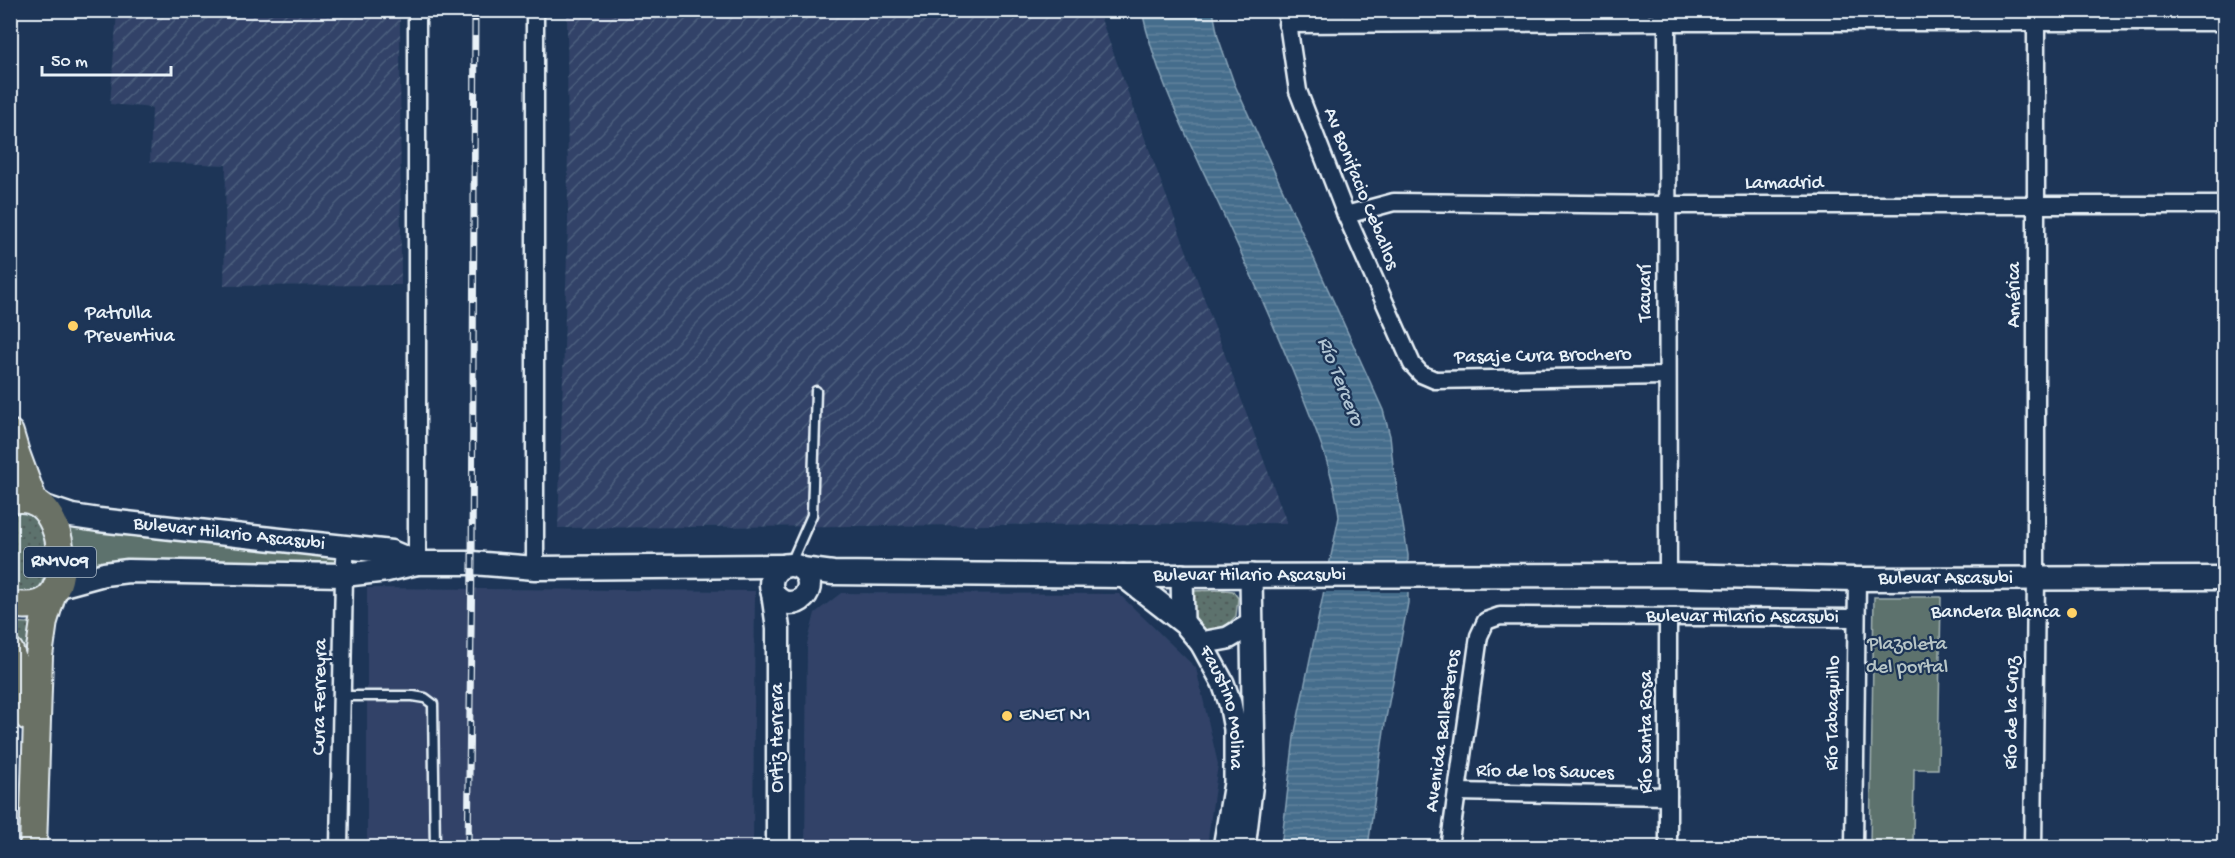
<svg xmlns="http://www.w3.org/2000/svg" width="2235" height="858" font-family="'Gochi Hand',sans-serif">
<defs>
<pattern id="industrial-furrows" width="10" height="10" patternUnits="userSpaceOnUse" patternTransform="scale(1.5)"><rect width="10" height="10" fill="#304367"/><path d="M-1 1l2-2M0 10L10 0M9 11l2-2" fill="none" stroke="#4e5f7e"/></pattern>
<pattern id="grass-dots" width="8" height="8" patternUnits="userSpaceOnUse" patternTransform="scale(1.5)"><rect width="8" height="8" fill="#5d726d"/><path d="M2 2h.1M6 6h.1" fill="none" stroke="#505b5a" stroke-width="1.8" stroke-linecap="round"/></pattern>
<pattern id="water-rules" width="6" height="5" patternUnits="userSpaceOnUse" patternTransform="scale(1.5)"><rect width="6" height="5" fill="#456d8c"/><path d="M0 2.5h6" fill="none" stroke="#60829d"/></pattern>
</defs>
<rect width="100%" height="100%" fill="#1d3557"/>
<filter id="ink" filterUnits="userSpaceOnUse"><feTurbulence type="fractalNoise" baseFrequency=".0167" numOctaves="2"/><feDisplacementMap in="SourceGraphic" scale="12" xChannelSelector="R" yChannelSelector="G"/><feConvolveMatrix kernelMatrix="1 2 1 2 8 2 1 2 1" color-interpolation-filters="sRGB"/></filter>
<g filter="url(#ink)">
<path fill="#304367" d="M367,588L755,591L753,847H367Z
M841,593L1119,594L1196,668L1218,764L1207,847H805L807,644L815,613Z"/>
<path fill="url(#industrial-furrows)" d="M117,11H400L401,285L224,286L226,165L150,162L152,108L110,104Z
M567,11H1098L1287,523L558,528L568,224Z"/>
<path fill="url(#grass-dots)" stroke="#a2b2b2" stroke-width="1.5" d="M21,511C52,519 52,570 37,592L11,595L10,512Z
M1224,590L1233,591L1238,598L1236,616L1222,630L1205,631L1192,621V591Z
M32,621L29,645L31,696L24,664L11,622L27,623Z"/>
<path fill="#5d726d" stroke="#a2b2b2" stroke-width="1.5" d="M63,521L336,557L337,566L70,576Z
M1874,597H1941L1938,769H1914L1913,847H1870Z"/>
<path fill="url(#water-rules)" stroke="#86a2b7" stroke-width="1.5" d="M1142,11H1213L1218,37L1234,83L1383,410L1390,436L1393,465L1408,555V603L1385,723L1368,847H1281L1294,737L1339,517C1334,472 1316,430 1299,387C1272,320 1242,254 1211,188C1184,130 1155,73 1142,11Z"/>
<path fill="#1d3557" d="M1327,563L1411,564V592H1321Z"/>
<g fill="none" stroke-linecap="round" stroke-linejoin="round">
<defs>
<path id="service" d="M790,565L812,515L816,391
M342,696H413L425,698L433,704L435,848"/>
<g id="minor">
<path d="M417,10V563"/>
<path d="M535,10V568"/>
<path d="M1286,10L1298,91L1346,215L1412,364L1421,374L1435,380L1666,376"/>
<path d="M1667,11L1668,575"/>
<path d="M1287,24L1667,22H2224"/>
<path d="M1346,215L1394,202L1668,205H2224"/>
<path d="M1457,792L1668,796"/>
<path d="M339,848L344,575L346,547"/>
<path id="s1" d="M1449,848L1479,636L1486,621L1500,616L1856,618"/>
<path d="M1668,848V617"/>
<path d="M1854,848L1857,579"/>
<path d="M2033,848L2036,579V10"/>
</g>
<g id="tertiary">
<path id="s2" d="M1182,575L1183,622L1201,643L1223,683L1230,703L1235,729V783L1224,848"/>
<path d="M1201,643L1228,638L1250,625"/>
<path d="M1244,848L1254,765L1251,575"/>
</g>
<g id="secondary">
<path id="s3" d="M42,506L72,516L99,520L391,552L417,563"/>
<circle cx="790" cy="584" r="19"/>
<path id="s4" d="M802,569L833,573L1124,576L1668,575L1857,579L2224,578"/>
<path d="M1124,576L1183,622"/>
<path d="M56,587L104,574L128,571L344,575L387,570L417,563H472L535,568L784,566"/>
<path d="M773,593L778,628V848"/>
</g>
<path id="primary" d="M10,433L16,453L34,502
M10,500C21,498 33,499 41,506C61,523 68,571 53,593C43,607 26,607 10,604
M10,651L19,676L28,717
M33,848L39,656L44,621L52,595"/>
</defs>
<use href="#service" stroke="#e8f1f8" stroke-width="13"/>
<use href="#minor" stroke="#e8f1f8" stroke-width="21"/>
<use href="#tertiary" stroke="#e8f1f8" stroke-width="26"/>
<use href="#secondary" stroke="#e8f1f8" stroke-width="27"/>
<use href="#primary" stroke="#e8f1f8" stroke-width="30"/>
<use href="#service" stroke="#1d3557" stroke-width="8"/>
<use href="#minor" stroke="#1d3557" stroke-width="16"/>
<use href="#tertiary" stroke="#1d3557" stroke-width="21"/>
<use href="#secondary" stroke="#1d3557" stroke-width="22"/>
<use href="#primary" stroke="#6b7165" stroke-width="26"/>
<defs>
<path id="rail" d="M468,848L472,563L475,10"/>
</defs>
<use href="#rail" stroke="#e8f1f8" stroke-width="7"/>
<use href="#rail" stroke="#1d3557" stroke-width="4.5" stroke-dasharray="14" stroke-linecap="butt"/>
</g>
</g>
<g fill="#ffd166" stroke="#1d3557" stroke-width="2">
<circle cx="73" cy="326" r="6"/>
<circle cx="2072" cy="613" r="6"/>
<circle cx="1007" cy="716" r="6"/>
</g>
<g text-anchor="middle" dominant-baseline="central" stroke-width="4.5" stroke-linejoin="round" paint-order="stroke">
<rect fill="#1d3557" stroke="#abb9c8" stroke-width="1.5" x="24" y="547" width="72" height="30" rx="4.5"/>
<g font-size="18" font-weight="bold" fill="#e8f1f8">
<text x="60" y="562">RN1V09</text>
</g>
<g font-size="20" fill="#e8f1f8" stroke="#1d3557">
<text x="1784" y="184">Lamadrid</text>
<text transform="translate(1360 189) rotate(68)">Av Bonifacio Ceballos</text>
<text transform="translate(1646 293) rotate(-90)">Tacuarí</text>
<text transform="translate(2015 295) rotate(-90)">América</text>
<text transform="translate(1543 357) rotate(-1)">Pasaje Cura Brochero</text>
<text stroke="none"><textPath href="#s3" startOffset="190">Bulevar Hilario Ascasubi</textPath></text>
<text stroke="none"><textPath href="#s4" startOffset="448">Bulevar Hilario Ascasubi</textPath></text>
<text stroke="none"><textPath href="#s4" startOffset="1144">Bulevar Ascasubi</textPath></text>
<text stroke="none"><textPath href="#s1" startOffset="488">Bulevar Hilario Ascasubi</textPath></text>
<text transform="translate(321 697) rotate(-89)">Cura Ferreyra</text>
<text stroke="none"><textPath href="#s2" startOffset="144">Faustino Molina</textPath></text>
<text transform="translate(1834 713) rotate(-89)">Río Tabaquillo</text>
<text transform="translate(2013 713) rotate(-89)">Río de la Cruz</text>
<text transform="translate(1444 731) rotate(-82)">Avenida Ballesteros</text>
<text transform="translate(1647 732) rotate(-90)">Río Santa Rosa</text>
<text transform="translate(778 738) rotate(-90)">Ortiz Herrera</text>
<text transform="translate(1545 773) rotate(1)">Río de los Sauces</text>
</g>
<g font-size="20" fill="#e8f1f8" stroke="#1d3557" text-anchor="start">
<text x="85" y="314">Patrulla<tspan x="85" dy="23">Preventiva</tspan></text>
<text x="2060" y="613" text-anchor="end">Bandera Blanca</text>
<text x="1019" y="716">ENET N1</text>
</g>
<g font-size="20" fill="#b7c5c7" stroke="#1d3557">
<text x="1907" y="645">Plazoleta<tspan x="1907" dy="23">del portal</tspan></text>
</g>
<g font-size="21" font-style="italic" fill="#afc3d2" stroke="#1d3557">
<text transform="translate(1339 382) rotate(68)">Río Tercero</text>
</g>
</g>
<rect width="2235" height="858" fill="none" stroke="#1d3557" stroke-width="36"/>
<rect x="18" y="18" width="2199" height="822" fill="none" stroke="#e8f1f8" stroke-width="2" filter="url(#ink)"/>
<path d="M42 66v9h129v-9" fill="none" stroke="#e8f1f8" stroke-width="3"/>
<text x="51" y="66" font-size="18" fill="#e8f1f8" stroke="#1d3557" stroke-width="4.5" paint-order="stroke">50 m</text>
</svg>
